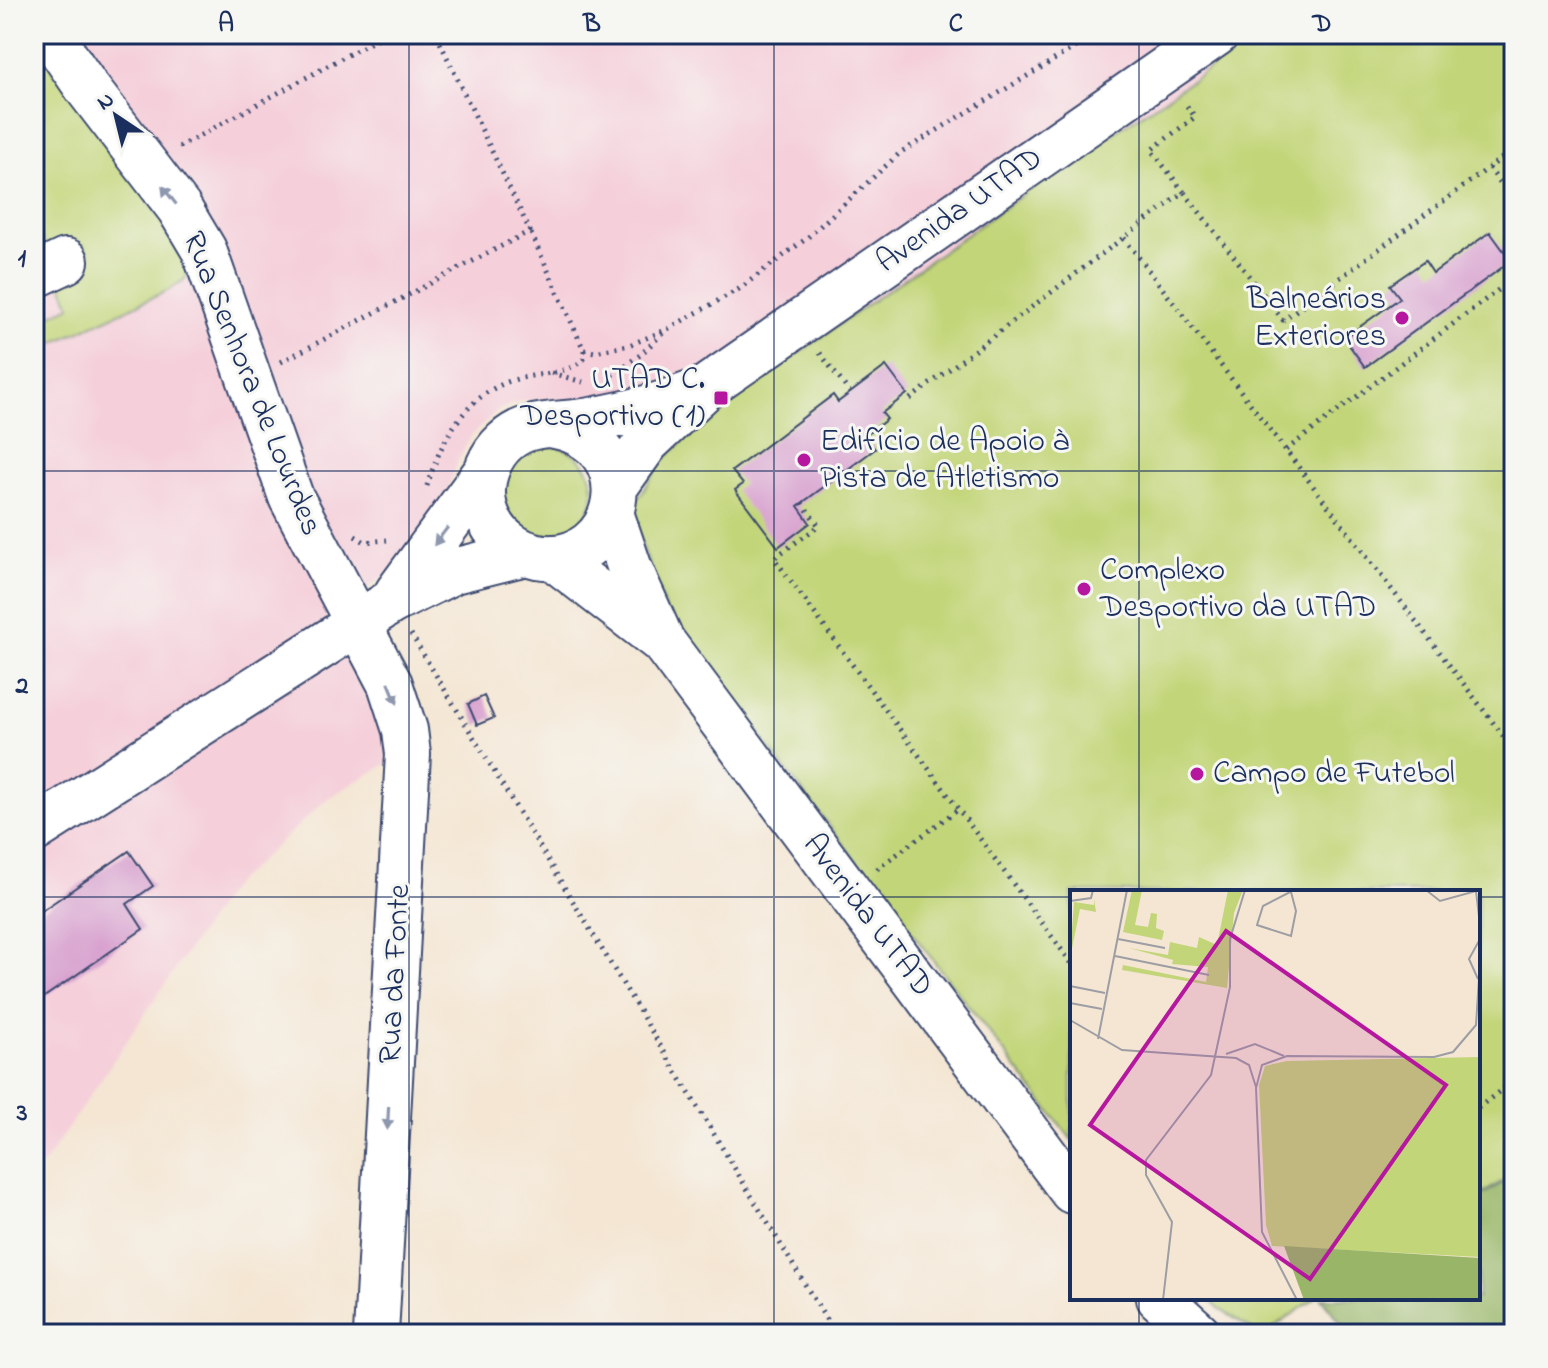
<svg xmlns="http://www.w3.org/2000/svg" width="1548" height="1368" font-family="'Indie Flower',sans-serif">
<rect width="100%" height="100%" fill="#f6f6f2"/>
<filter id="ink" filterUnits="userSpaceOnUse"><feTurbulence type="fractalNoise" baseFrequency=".0125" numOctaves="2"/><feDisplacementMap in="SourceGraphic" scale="16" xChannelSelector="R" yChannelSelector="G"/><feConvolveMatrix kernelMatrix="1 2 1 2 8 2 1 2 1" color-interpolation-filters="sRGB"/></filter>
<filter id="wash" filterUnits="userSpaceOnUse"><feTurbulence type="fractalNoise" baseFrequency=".006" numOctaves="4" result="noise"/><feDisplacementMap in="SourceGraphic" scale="32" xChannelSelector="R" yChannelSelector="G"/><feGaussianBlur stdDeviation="1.8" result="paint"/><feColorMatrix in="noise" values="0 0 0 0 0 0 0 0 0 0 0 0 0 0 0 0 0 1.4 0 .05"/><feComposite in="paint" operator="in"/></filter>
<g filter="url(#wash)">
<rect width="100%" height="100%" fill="#f4e6d3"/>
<path fill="#f5cfda" d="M34,34H1514V1174L1478,1196V892H1072V1140L630,511L663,459L620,403L601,407L573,400L541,399L519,401L498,410L472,435L457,463L448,489L396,568L324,618L383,706L390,762L328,798L230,888L43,1165L34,1167Z"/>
<path fill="#c2d578" stroke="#6e826b" stroke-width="2" d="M34,34L98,124L192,268L184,280L167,291L34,352V323L71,306L38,229L34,230Z
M1261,34H1514V1174L1478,1196V892H1072V1140L668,617L630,511L663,460L718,410L1045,179Z
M503 491a45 45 0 1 1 90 0a45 45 0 1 1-90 0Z
M1208,1298H1315L1265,1334H1259L1220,1309Z"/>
<path fill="#99b668" stroke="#5a7263" stroke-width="2" d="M1514,1176V1334H1350L1321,1298H1478V1198Z"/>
<g id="blocks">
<path fill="#d79fce" d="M1490,232L1511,261L1365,367L1344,338L1400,298L1390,285L1425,261L1433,273Z
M886,366L907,394L882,413L887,419L865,436L875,449L798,506L810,523L778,547L735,490L743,484L732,471L833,395L838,402Z
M484,696L494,718L477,725L468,704Z
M129,851L153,886L127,904L143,929L34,1004V916Z"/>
</g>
</g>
<g filter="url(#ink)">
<use href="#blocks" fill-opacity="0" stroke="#3c4a70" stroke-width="2"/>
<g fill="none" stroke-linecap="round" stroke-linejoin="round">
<defs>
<path id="minor" d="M50,34L87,88L179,208L204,250L291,497L390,684L405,730L408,754L376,1334
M34,276L66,261
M550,425C652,441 622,571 537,556C517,552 499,539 490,521C472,485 491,439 530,428C551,422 575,424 596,419C628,413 660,406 690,394
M615,487L647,442L704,389L1216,34
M611,513L630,569L662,641L1072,1191
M552,557L660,640
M397,593L485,473
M34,830L391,602L454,571L526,553
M1159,1298L1199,1334"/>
</defs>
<use href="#minor" stroke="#3c4a70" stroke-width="48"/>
<path stroke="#3c4a70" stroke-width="5" stroke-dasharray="2 6" stroke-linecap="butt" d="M179,147L386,34
M1489,168L1514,201
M1184,192L1151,150L1195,117L1184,102
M1124,238L1514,750
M584,350L595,352L629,345L666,330L739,289L807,238L901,152L1097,34
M820,353L850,393
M281,362L530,231L436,34
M551,373L583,382
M612,375L640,355L663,333
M910,399L1184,192L1283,320L1514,149
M1286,450L1514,278
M427,486C442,436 470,387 526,377C546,373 569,373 584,359V350L530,231
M802,503L819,526L774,558L1072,964
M355,536L365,542L387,540
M411,634L835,1334
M877,869L957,810
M1478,1108L1514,1080"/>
<use href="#minor" stroke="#fff" stroke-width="44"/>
</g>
<defs><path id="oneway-solid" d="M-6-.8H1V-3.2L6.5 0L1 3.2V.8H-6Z" transform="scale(2)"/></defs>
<g fill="#8d97ae">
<use href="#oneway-solid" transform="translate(169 195) rotate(-128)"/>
<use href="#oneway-solid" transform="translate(441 536) rotate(127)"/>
<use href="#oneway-solid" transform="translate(393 693) rotate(68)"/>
<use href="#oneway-solid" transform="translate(388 1118) rotate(93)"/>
</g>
</g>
<path fill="none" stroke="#1b2f5e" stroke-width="2" stroke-opacity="0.55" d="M409,34V1334M774,34V1334M1139,34V892M34,471H1514M34,897H1072M1478,897H1514M1139,1298V1334"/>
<g fill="#b5179e" stroke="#f6f6f2" stroke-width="3">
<circle cx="1402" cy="318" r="8"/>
<rect x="713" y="390" width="16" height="16" rx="4"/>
<circle cx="804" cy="460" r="8"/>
<circle cx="1084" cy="589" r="8"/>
<circle cx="1197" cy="774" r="8"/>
</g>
<g text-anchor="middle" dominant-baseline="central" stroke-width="6" stroke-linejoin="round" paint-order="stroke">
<g font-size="32" fill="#1b2f5e" stroke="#f6f6f2">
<text transform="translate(960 211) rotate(-35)">Avenida UTAD</text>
<text transform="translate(251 384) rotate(68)">Rua Senhora de Lourdes</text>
<text transform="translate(867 916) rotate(53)">Avenida UTAD</text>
<text transform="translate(396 974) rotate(-87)">Rua da Fonte</text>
</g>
<g font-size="32" fill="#1b2f5e" stroke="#f6f6f2" text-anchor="start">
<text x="1386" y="300" text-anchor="end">Balneários<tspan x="1386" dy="37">Exteriores</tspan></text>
<text x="705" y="380" text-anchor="end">UTAD C.<tspan x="705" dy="37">Desportivo (1)</tspan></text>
<text x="820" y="442">Edifício de Apoio à<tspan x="820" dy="37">Pista de Atletismo</tspan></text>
<text x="1100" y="571">Complexo<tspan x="1100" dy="37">Desportivo da UTAD</tspan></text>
<text x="1213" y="774">Campo de Futebol</text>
</g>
</g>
<g transform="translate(1070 890)">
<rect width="410" height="410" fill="#f4e6d3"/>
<path d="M62,0H72L65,35L78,37L81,23L87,24L86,38L94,41L92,50L53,42ZM158,0H173L164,23L157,98L52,80L53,75L136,92L138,77L102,74L103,70L59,58L98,65L100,52L127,58L129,47L147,55ZM24,9L26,22L10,19L0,68L4,12L24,15ZM410,167V367L202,356L196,335L189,195L195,176L217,171Z" fill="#c2d578"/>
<path d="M214,356L410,368V410H234Z" fill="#99b668"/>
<path fill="none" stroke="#9d9da4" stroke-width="2" d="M356,0L370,11L406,1L410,35M221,2L226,21L221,46L187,35L193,16L224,0M0,11L21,8L23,0M48,49L95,58M45,66L139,85M408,89L399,69L410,49M0,96L35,103M0,113L32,119M0,130L52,160L166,168L179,175L186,197M28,149L57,0M156,164L185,154L214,166M93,410L102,332L76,285V270L141,185L160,97V49L175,0M227,410L192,342L186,198L192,175L217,166L364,167L383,162L406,135L410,73"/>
<path fill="#b5179e" fill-opacity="0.15" stroke="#b5179e" stroke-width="4" d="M156,41L376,195L240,389L20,235Z"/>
<rect width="410" height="410" fill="none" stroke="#1b2f5e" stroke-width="4"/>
</g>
<rect width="1548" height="1368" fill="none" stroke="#f6f6f2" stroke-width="88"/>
<g transform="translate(116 116) rotate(325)" stroke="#f6f6f2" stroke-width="6" paint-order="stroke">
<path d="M0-6L14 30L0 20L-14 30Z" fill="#1b2f5e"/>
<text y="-12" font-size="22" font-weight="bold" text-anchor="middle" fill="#1b2f5e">N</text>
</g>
<rect x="44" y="44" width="1460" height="1280" fill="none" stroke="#1b2f5e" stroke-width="3"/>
<g font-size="26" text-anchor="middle" font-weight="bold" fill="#1b2f5e">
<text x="226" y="31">A</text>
<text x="592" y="31">B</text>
<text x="956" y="31">C</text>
<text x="1322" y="31">D</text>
<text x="22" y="266">1</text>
<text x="22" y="693">2</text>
<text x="22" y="1120">3</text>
</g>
</svg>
